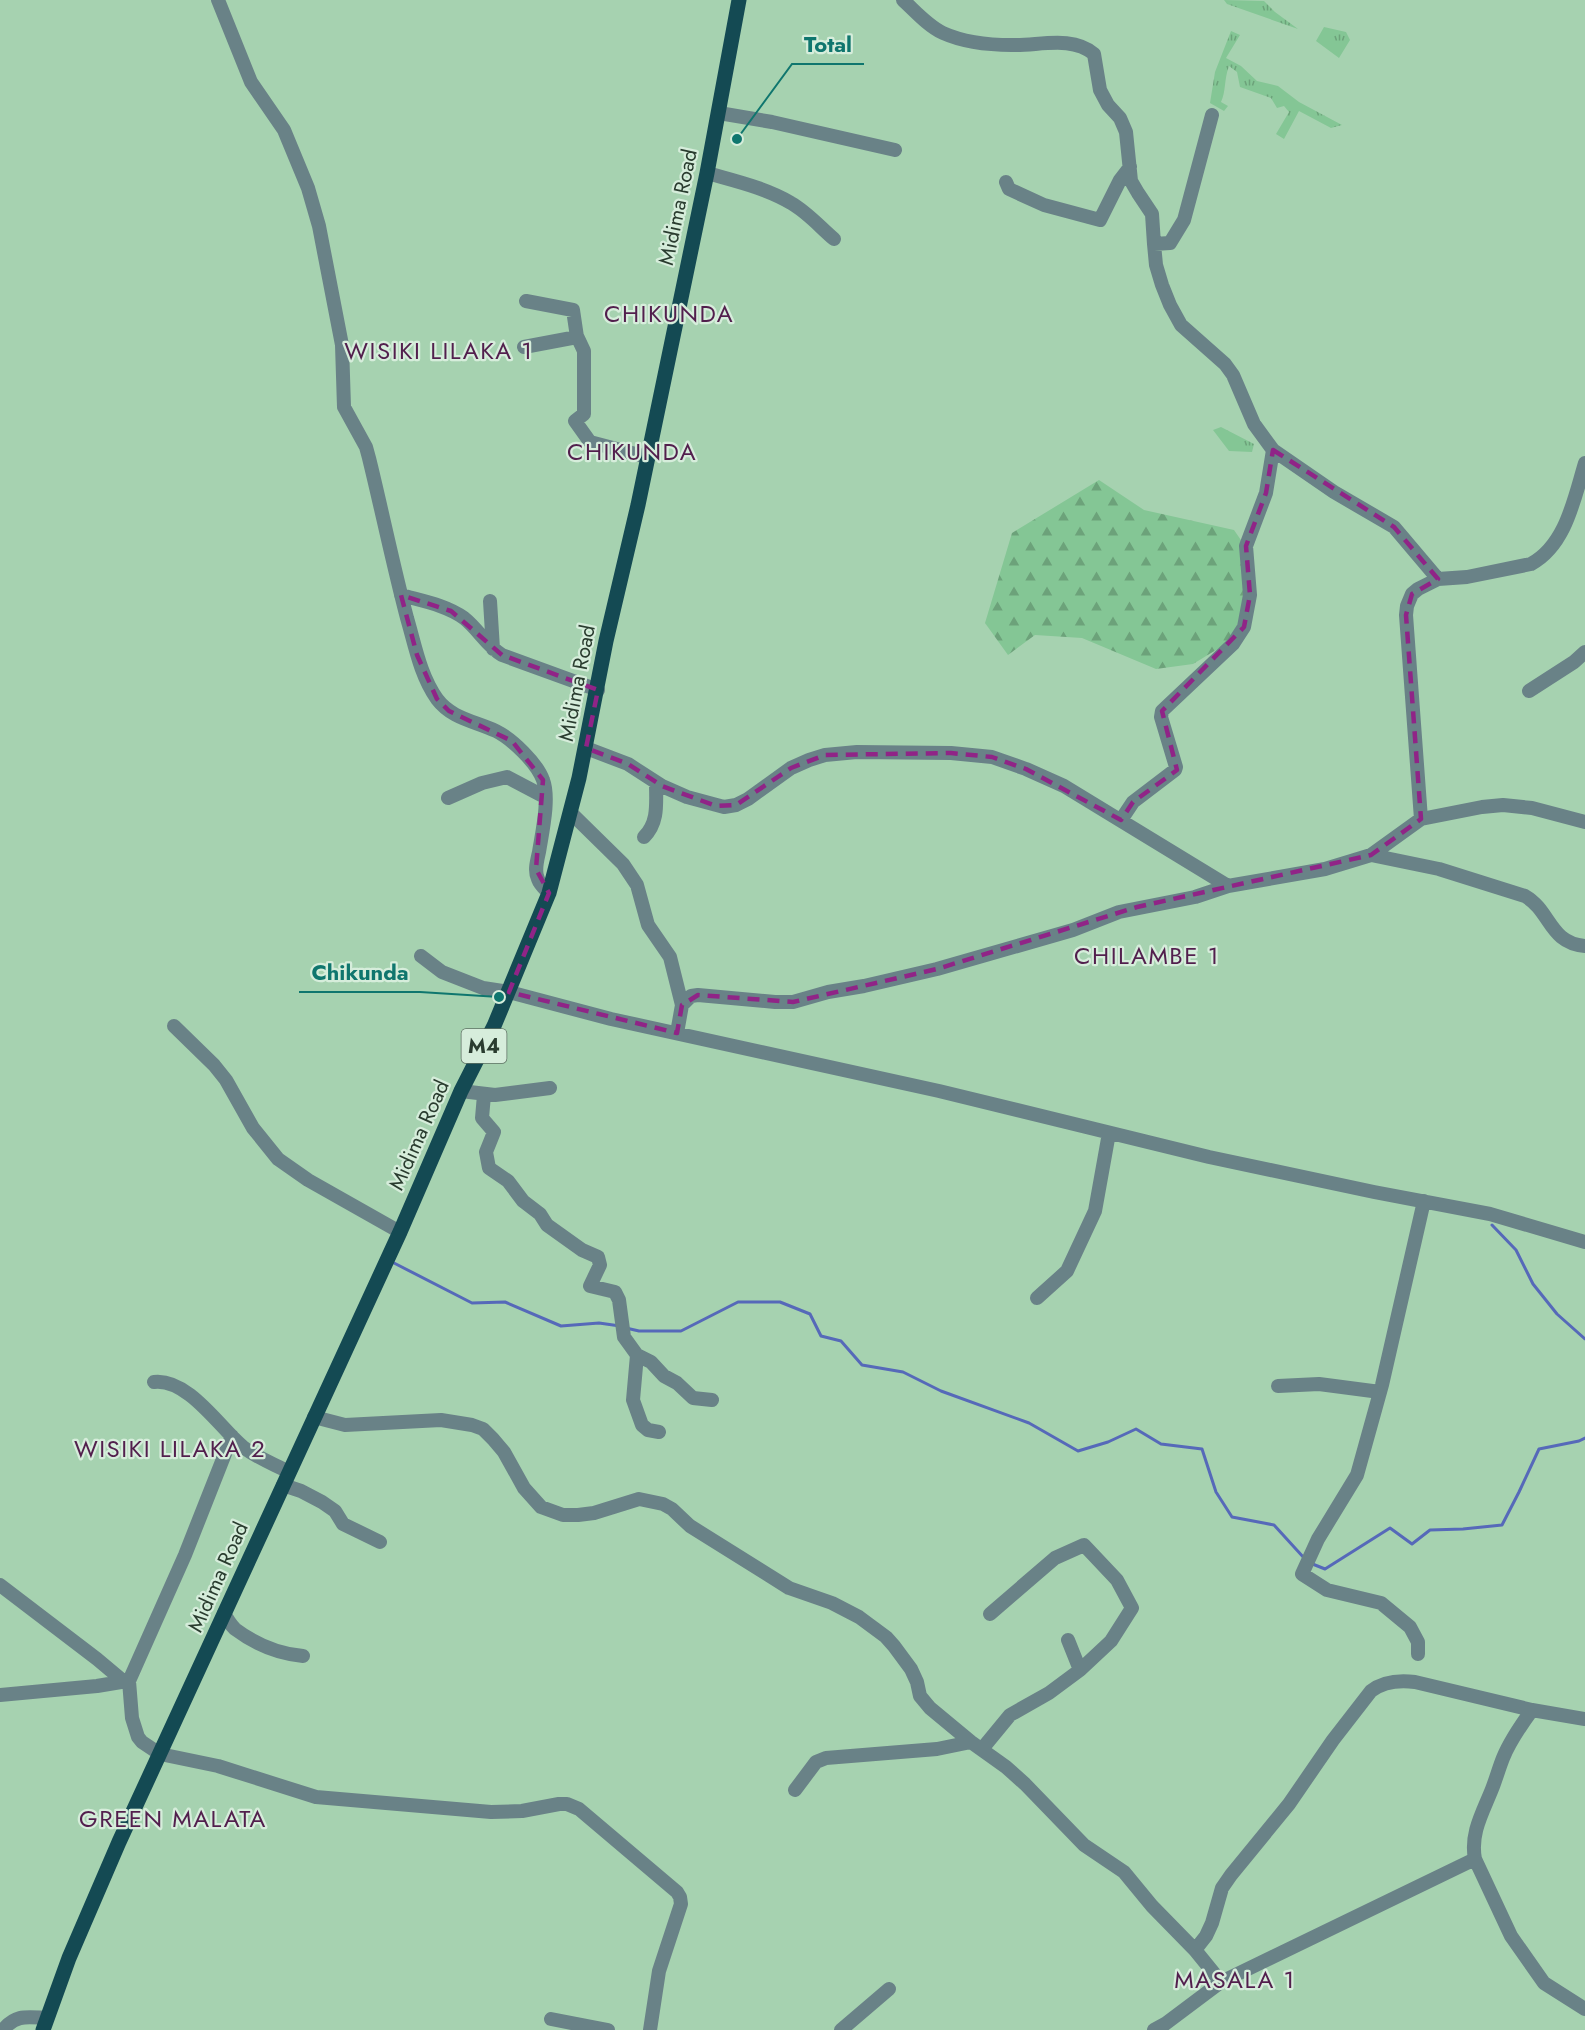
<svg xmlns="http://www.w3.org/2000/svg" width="1585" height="2030" font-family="Jost,sans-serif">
<defs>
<pattern id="forest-firs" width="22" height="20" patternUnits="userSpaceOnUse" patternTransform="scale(1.5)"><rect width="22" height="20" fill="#84c695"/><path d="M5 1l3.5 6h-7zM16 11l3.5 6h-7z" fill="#6ca27a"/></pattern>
<pattern id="park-tufts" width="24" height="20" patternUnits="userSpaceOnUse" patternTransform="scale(1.5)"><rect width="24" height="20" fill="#84c695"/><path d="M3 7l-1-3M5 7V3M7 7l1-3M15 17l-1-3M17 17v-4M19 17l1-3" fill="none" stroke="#6ca27a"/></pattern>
</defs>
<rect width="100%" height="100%" fill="#a6d2b0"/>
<path fill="url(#forest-firs)" d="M1099,480L1144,510L1234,530L1243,543L1248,597L1239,636L1193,664L1156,669L1082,638L1035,635L1008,655L985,623L1012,533Z"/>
<path fill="url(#park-tufts)" d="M1224,0L1264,1L1275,12L1298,29L1227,4Z
M1324,27L1346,32L1350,40L1339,58L1316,41Z
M1231,31L1240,35L1226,58L1241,66L1257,81L1278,86L1299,102L1342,125L1331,128L1299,111L1284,139L1276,134L1289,112L1284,106L1277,108L1271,98L1240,87L1237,72L1229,66C1224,79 1226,92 1221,102L1228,106L1224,111L1210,103L1215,72Z
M1221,427L1254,444L1252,452L1229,451L1213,430Z"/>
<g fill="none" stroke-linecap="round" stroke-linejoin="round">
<path stroke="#5669b9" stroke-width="3" d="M1492,1225L1516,1250L1533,1284L1557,1314L1585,1339
M394,1263L472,1303L505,1302L561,1326L599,1323L620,1326
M626,1328L639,1331H681L738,1302H780L810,1314L821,1336L841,1341L862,1365L903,1372L941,1391L1029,1423L1078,1451L1108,1442L1136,1429L1161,1444L1202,1449L1216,1492L1232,1517L1274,1525L1305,1559
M1310,1563L1325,1569L1390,1528L1412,1544L1430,1530L1463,1529L1502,1525L1519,1492L1539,1449L1579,1441L1585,1438"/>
<path stroke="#698287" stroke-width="14" d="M218,0L251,82L284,130L308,188L319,226L342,345L344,407L366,447L369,458C382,511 393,565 407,618C415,645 420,675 437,699C452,719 475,721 496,731C512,739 537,763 543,780C550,798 542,833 539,852C537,861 534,871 538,879C540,885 545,889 549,893
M903,0C915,11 928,26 943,33C963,42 990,45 1012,45C1038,46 1072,35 1094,54L1100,90L1108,105L1120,118L1126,132L1131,181L1138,193L1152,214L1154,244L1170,243L1184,220L1212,115
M719,113L772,122L895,150
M707,173C735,181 766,188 791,203C807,212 820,227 834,239
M1006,182L1009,189L1044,205L1100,220L1120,180L1130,167
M1154,244L1156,265L1162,285L1170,305L1181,325L1225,364L1233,375L1254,424L1273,450L1334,492L1394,527L1438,579
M576,334L584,351V414L575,421L590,442L647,457
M524,347L577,337L573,310L526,301
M401,595C422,601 446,605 464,618C478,629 487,646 502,655L598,690
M490,601L493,649
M1529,691L1574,662L1585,652
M586,748L628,764L662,786L687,797L724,807L736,805L748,799L791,768L809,760L825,755L857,752L951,753L992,757L1026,769L1064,786L1228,886
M448,798L482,783L507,777L545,797
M570,812L623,864L637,885L648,925L670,957L682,1005L677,1033
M1421,819L1406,615L1407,606L1412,594L1418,589L1438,579L1467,577L1531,564C1566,545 1574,499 1585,463
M1121,820L1133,802L1175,770L1176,767L1161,717L1162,711L1233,644L1244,627L1250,595L1246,546L1266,493L1273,450
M644,837C659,822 656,803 656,782
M1371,855L1439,869L1525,896C1551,911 1549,943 1585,946
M421,956L442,972L483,988L509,992L611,1019L939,1091L1209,1157L1374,1192L1490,1214L1585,1242
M682,1005L691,996L698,995L775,1002H793L828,992L864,986L937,969L1073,930L1119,912L1195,897L1228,886L1325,869L1371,855L1421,819L1482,807L1503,805L1532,808L1585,822
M174,1026L214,1065L226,1080L253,1128L278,1159L308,1180L400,1232
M461,1091L495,1095L550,1088
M484,1095L482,1118L494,1132L486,1152L489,1168L508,1181L523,1201L540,1214L547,1225L582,1250L598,1257L600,1265L590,1286L615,1292L619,1300L624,1337L637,1355L651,1362L664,1376L677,1383L693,1398L712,1400
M1037,1298L1067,1271L1095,1211L1109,1133
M637,1355L633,1400L642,1425L648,1430L659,1432
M154,1382C188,1378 220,1428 243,1447C257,1458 274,1464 289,1472
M1278,1386L1319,1384L1380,1392
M314,1417L345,1425L441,1420L472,1425L483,1429L493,1439L504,1452L524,1488L541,1507L563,1515H578L594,1513L639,1499L663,1504L672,1509L690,1526L789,1588L832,1603L859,1617L886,1637L894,1646L911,1669L917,1682L920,1696L930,1708L971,1742L1006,1767L1025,1784L1084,1845L1124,1872L1152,1906L1195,1950L1221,1982
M232,1436L185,1555L129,1681L132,1718L138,1737L142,1742L160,1754L218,1766L316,1797L491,1812L522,1811L559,1804H567L579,1809L677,1892L680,1897L681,1904L659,1971L650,2030
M283,1485L301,1491L322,1502L335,1511L343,1524L380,1542
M0,1585L97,1659L122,1680
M224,1613C227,1619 231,1625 235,1629C255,1644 279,1654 303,1656
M990,1614L1055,1558L1084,1545L1117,1580L1132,1608L1111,1641L1080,1670
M1418,1654V1642L1410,1627L1381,1603L1327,1590L1302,1574L1318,1539L1357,1475L1382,1385L1424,1201
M0,1695L97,1686L127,1681
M1532,1710C1521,1725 1510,1741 1503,1758C1499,1768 1496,1779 1492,1789C1483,1812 1470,1833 1475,1859L1511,1936L1544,1983L1585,2009
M982,1749L1010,1715L1049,1693L1080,1670L1068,1640
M795,1790L816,1762L826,1758L937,1749L971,1742
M1195,1950L1206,1936L1212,1923L1222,1888L1231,1875L1289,1804L1333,1740L1371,1691C1384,1681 1399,1680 1415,1682L1532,1710L1585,1719
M551,2019L608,2030
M3,2030C16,2014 27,2017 46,2018
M841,2030L889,1989
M1154,2030L1165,2024L1221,1982L1475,1859"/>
<path stroke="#144a53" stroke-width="15" d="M43,2030L69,1958L119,1842L400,1232L461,1091L494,1026L549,893L579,778L606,641L638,505L707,173L739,0"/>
</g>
<path fill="none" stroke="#902487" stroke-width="4.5" stroke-dasharray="12 8" stroke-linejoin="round" d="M1273,450L1394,527L1438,579L1412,594L1406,615L1421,819L1371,855L1137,907L937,969L793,1002L698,995L682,1005L677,1033L509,992L549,893L536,869L543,780L512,741L449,711L437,699L417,655L401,595L451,611L502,655L598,690L586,748L628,764L662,786L716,806L736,805L791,768L825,755L951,753L992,757L1026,769L1121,820L1133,802L1177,770L1162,711L1244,627L1250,595L1246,546L1266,493Z"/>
<g text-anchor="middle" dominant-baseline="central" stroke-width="4.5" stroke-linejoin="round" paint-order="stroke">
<rect fill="#d6eddb" stroke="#5e7163" stroke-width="1.5" x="461.5" y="1029" width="45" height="34" rx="4.5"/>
<g font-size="20" font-weight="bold" fill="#2a3c2f">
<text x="484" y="1046">M4</text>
</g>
<g font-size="21" fill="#2a3c2f" stroke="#d6eddb">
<text transform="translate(678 207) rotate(-78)">Midima Road</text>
<text transform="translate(577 683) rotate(-79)">Midima Road</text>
<text transform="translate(419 1135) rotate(-66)">Midima Road</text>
<text transform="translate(218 1577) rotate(-66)">Midima Road</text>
</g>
<g font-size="24" letter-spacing="1.5" fill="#521f4d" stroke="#d6eddb">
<text x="669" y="313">CHIKUNDA</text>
<text x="439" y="350">WISIKI LILAKA 1</text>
<text x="632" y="451">CHIKUNDA</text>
<text x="1147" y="955">CHILAMBE 1</text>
<text x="170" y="1448">WISIKI LILAKA 2</text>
<text x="173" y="1818">GREEN MALATA</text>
<text x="1235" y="1979">MASALA 1</text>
</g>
</g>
<path fill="none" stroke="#0f766e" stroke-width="2" d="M737 139L792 64H864M499 997L420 992H299"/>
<g fill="#0f766e" stroke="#d6eddb" stroke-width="2">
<circle cx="737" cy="139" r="6"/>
<circle cx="499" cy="997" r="6"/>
</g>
<g font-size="22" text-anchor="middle" font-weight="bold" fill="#0f766e" stroke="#d6eddb" stroke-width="4.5" stroke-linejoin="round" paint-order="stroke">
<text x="828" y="52">Total</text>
<text x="360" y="980">Chikunda</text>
</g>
</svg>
